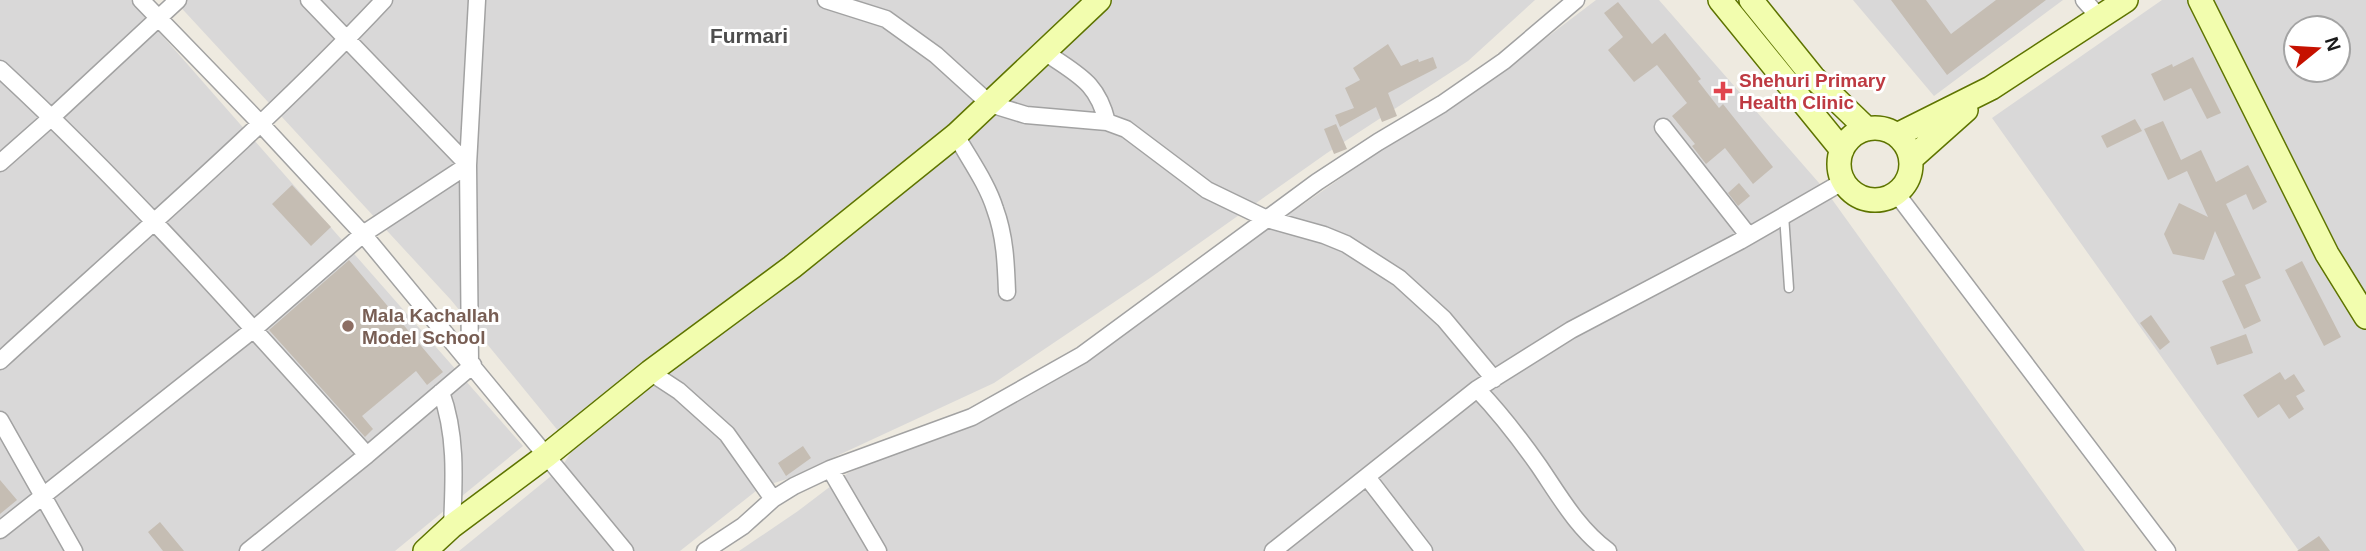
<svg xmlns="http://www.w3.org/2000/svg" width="2366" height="551" font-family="Helvetica,sans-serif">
<rect width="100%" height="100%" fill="#eeeae0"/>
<path fill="#d9d8d8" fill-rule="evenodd" d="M0,0H131L523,446L395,551H0Z
M174,0H1535L1468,61L1327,153L1150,278L994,383L787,479L761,487L680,551H459L561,468L573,449L451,300Z
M1596,0H1659L1826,191L2085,551H739L798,511L848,473L995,412L1239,249L1394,141L1491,80Z
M1853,0H2063L1934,96Z
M2162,0H2366V551H2299L1992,118ZM2296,28H2338V70H2296Z"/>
<path fill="#c5bdb3" d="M1891,0H1926L1951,34L1996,0H2046L1947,75Z
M1618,2L1652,44L1665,33L1701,79L1698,81L1719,108L1723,104L1773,167L1753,184L1725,148L1706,164L1692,146L1695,144L1672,116L1687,103L1657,65L1634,82L1608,50L1623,37L1604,13Z
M1388,44L1401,66L1418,59L1419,62L1433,57L1437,68L1388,93L1397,116L1382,122L1376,107L1340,127L1335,115L1354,108L1345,88L1360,80L1353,68Z
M2193,57L2221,113L2207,119L2191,88L2164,101L2151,74L2172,64L2173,67Z
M2135,119L2142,131L2107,148L2101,136Z
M2163,121L2181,160L2201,150L2216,182L2248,165L2267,202L2253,210L2246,194L2226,204L2261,278L2245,285L2261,321L2244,329L2222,281L2235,275L2215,231L2204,260L2173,254L2164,234L2179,203L2208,217L2187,171L2168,180L2144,129Z
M1336,124L1347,149L1334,154L1324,129Z
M1739,183L1750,196L1738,206L1728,193Z
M292,185L331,227L311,246L272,204Z
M349,260L443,372L427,385L416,371L362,416L373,429L365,437L269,330Z
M2302,261L2341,337L2324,346L2285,270Z
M2151,315L2170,342L2160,350L2140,323Z
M2246,334L2253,353L2217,365L2210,347Z
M2280,372L2285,380L2294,374L2305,391L2296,396L2304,409L2289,419L2279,404L2258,418L2243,395Z
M803,446L811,458L786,476L778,463Z
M0,480L17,500L0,514Z
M160,522L184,551H163L148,532Z
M2319,536L2330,551H2297Z"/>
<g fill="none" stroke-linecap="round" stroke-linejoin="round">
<defs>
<path id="lane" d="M1784,215L1789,288"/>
<path id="street" d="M141,0L260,123L363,234L625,551
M826,0L886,19L936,55L990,104L1026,115L1107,122L1126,129L1207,190L1267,219L1324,235L1346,244L1399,278L1444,319L1494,379
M2084,0L2100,18
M1045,52C1077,75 1097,81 1107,122
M0,69C130,189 248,323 367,455
M1663,127L1748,235
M956,135C969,159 987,183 995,209C1005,236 1006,264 1007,292
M0,163L52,117L178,0
M1896,193L2167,551
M0,361C129,243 264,128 384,0
M470,361L468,165L477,0
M650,372L679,391L727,434L773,499
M1477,389C1500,413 1520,439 1539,466C1560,497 1578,529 1608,551
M441,392C457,435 454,481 452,526
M0,420L74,551
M830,469L878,551
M1367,477L1424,551
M0,530L254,329L363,234L468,165L309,0
M248,551L367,455L473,365
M705,551L743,526L773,499L794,486L830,469L972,417L1082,355L1317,182L1378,142L1442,104L1504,61L1576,0
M1273,551L1477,389L1571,330L1740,241L1844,181"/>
<path id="secondary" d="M1720,0L1842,150
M1751,0L1813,77L1867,129
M2200,0L2327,254L2366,317
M1839 164a36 36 0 1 1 72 0a36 36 0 1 1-72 0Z
M1897,135L1991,88L2126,0
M1911,159L1966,110
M425,551L452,526L546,456L650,372L792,267L956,135L1099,0"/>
</defs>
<use href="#lane" stroke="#a2a2a2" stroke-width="11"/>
<use href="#street" stroke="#a2a2a2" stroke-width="19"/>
<use href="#secondary" stroke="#5e7400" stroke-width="26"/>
<use href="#lane" stroke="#fff" stroke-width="8"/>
<use href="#street" stroke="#fff" stroke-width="16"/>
<use href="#secondary" stroke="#f2fdae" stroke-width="23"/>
</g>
<path fill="#e0444e" stroke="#fff" stroke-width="2.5" d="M1719.5 80.5h7v7h7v7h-7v7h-7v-7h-7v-7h7z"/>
<circle fill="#8d6e63" stroke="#fff" stroke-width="2.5" cx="348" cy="326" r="7"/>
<g text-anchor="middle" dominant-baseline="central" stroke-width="6" stroke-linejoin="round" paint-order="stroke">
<g font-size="19" font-weight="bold" fill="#be3a42" stroke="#fff" text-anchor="start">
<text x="1739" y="80">Shehuri Primary<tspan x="1739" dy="22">Health Clinic</tspan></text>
</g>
<g font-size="19" font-weight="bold" fill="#785e54" stroke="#fff" text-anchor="start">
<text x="362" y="315">Mala Kachallah<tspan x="362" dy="22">Model School</tspan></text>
</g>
<g font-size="21" font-weight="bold" fill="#4e4e4e" stroke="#fff">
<text x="749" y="35">Furmari</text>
</g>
</g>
<g transform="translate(2317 49) rotate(72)"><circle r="33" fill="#ffffff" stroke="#a4a4a4" stroke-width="2"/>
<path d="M0-5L12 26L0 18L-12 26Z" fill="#c61100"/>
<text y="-10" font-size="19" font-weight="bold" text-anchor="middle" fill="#1b1b1b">N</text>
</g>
</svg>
